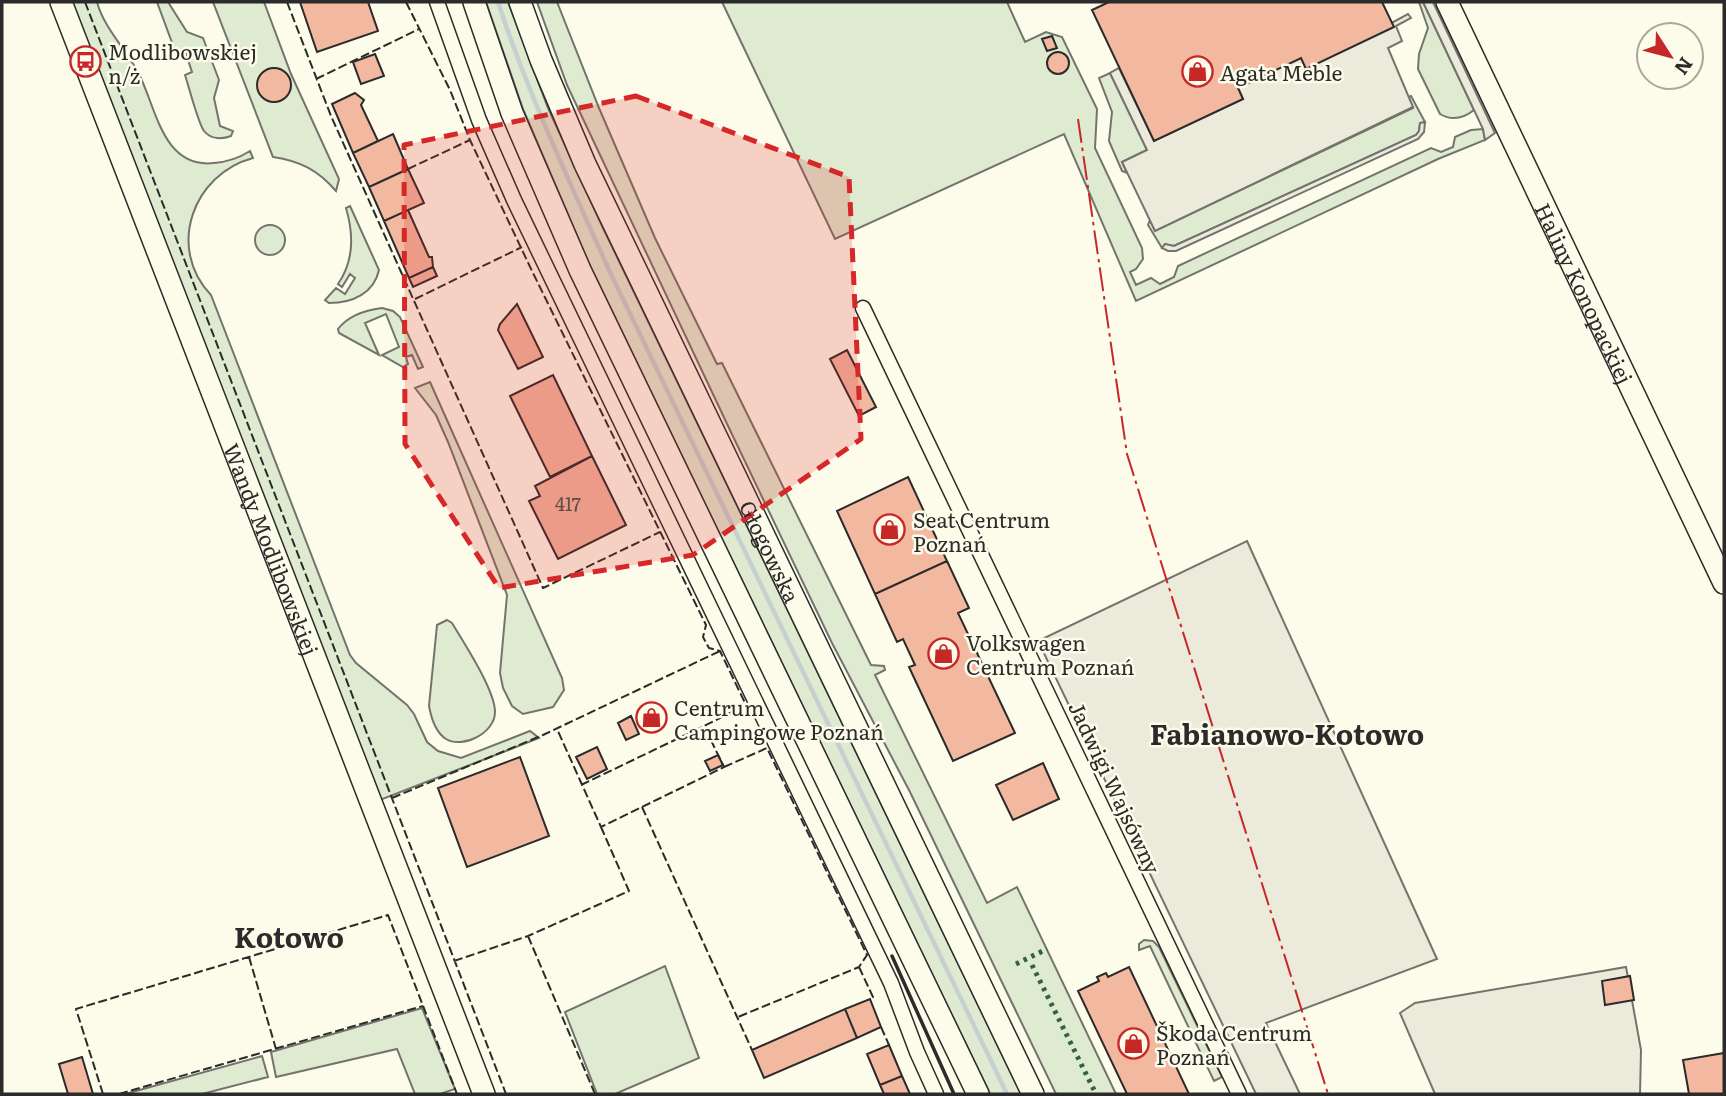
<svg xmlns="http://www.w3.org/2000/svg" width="1726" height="1096" font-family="Literata,serif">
<rect width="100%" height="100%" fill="#fdfbea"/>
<path fill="#deebd1" stroke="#74746e" stroke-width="2" d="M72,2H97C104,28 125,48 138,72C156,106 162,169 214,163C228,162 239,158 250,151L253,158C193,174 166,248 211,295L350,655L356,663L407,705L414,714L427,742L438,751L461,758L530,731L539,738L380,800Z
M157,2H168L187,32L203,38L219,80L214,98L220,126L233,131L231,136C223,139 211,140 204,131C198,123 189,87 185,75L192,72L186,54L177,56Z
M213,2H264L291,74L339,179L336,191C318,170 300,161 273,157Z
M486,2H508L548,108L603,228L1021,1094H990L590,266L523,109Z
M537,2H557L599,108L655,238L717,364L722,363L871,665L884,666L885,670L875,675L987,903L1017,887L1116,1094H1056L910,792L832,643L729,428L567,85Z
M722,2H1007L1025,42L1046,32L1062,37L1097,109L1095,148L1142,248L1143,259L1136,269L1130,272L1136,285L1151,278L1160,284L1174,277L1178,266L1431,148L1441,152L1453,147L1455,137L1471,130L1483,129L1485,140L1438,159L1136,301L1064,134L835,239Z
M1419,2H1423L1474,110C1464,118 1452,121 1440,114L1418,69L1419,54L1428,28Z
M1110,73L1147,150L1122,162L1127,173L1122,171L1109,141L1112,112L1099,78Z
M1411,96L1425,122L1420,123L1419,131L1416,135L1174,246L1165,244L1162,248L1148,225L1150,220L1155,231L1413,108L1408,97Z
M350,206L379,270C374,293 353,303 329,303L325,300L336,288L345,294L355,278L350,274L342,287L338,284C354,261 354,235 346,208Z
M255 240a15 15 0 1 1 30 0a15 15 0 1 1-30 0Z
M382,308L393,311L400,317L423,367L418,369L412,355L406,357L408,364L403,367L382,355L399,347L386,314L365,323L379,355L339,333L338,329C348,316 366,310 382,308Z
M430,382L562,678L564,690L553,707L523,714L512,706L503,688L500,673L507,595L448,442L436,415L415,388Z
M447,620L452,623C464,643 495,690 495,712C495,733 463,749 446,739C435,732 431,717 429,706L437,625Z
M1144,940L1153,941L1159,947L1222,1077L1214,1081L1150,946L1139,950V944Z
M665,966L699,1058L615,1094H597L565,1012Z
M422,1008L455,1089L440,1094H415L397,1049L276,1077L271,1052Z
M262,1056L268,1077L202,1094H125Z"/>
<path fill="#eceadb" stroke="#74746e" stroke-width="2" d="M1423,2H1433L1495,133L1485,140L1483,129Z
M1408,14L1411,18L1396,26L1402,41L1388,48L1413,107L1155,231L1122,162L1147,150L1110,73L1119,68L1154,141L1243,99L1238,88L1301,58L1306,69Z
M1425,122L1424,132L1418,139L1176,251H1168L1162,248L1165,244L1174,246L1416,135L1419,131L1420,123Z
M1247,541L1437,959L1266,1023L1300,1094H1256L1038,641Z
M1626,967L1641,1050L1640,1094H1435L1400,1013L1415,1003Z"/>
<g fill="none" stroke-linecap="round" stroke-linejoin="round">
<path stroke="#c7d0d0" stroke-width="4.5" d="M498,2C528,94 569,180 608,268L1007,1094"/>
</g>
<path fill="#f2b8a0" stroke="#2b2b2b" stroke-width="2" d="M300,2H368L378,31L317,52Z
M1109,2H1382L1394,27L1306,69L1301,58L1238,88L1243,99L1154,141L1092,10Z
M1052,36L1057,48L1047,51L1042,39Z
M1047 63a11 11 0 1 1 22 0a11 11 0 1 1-22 0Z
M375,54L384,76L361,84L353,62Z
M257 85a17 17 0 1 1 34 0a17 17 0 1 1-34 0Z
M355,93L364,100L361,105L378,141L353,153L332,104Z
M393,134L408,169L369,187L353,153Z
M408,169L424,203L384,221L369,187Z
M408,210L429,257H432L433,267L409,278L384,221Z
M433,267L437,276L413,287L409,278Z
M517,304L543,357L518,369L498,330L500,324Z
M847,350L876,407L859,416L830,359Z
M553,375L592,456L550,477L510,396Z
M592,456L626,525L558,559L529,501L540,496L535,486Z
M908,477L947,561L875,594L837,511Z
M947,561L969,608L958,613L1015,733L953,761L909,667L915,665L903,639L897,642L875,594Z
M631,716L639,734L626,740L618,723Z
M597,747L607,769L587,779L576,757Z
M718,755L723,765L710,771L705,761Z
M520,757L549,836L467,867L438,788Z
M1043,763L1059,799L1013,820L996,785Z
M1129,967L1189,1094H1127L1078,991L1099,981L1097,977L1106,973L1108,977Z
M1630,976L1634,1000L1605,1005L1602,981Z
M870,999L881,1027L857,1038L845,1009Z
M845,1009L857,1038L764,1078L752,1050Z
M889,1045L902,1076L880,1085L867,1054Z
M1724,1053V1094H1689L1683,1060Z
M82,1057L93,1094H68L59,1064Z
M902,1076L910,1094H884L880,1085Z"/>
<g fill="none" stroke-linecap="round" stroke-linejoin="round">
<defs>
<path id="street" d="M437,2L479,120L514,200L891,983L917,1052L936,1094
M863,308L1239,1094"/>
<g id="secondary">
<path id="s1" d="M61,2L484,1094"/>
<path d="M474,2L512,113L580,270L978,1094"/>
<path id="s2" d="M520,2L541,60L585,164L1033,1094"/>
<path id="s3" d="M1447,2L1724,583"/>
</g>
</defs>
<use href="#street" stroke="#2b2b2b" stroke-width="17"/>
<use href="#secondary" stroke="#2b2b2b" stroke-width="24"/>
<use href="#street" stroke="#fdfbea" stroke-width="14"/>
<use href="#secondary" stroke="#fdfbea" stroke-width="21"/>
<path stroke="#34623c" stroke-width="5" stroke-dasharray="3.5 5" stroke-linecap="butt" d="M1016,964L1047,949
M1032,965L1096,1094"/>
<path stroke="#2b2b2b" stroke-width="2" stroke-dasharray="9 3.5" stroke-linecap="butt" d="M85,2L506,1094
M287,2L331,116L543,588L660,532
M406,2L450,90L470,140L532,271L706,625L703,637L709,648L720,651L746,705L704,726L724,767L601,827L557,729
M316,79L419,29
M408,169L470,140
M415,299L522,247
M724,767L767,748L867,955L859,967L738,1017
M581,785L704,726
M392,798L543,735L720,651
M642,807L752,1050
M528,936L595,1094
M249,957L276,1049
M454,961L528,936L629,891L601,827
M859,967L873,997L870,999
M881,1027L889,1045
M103,1094L76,1009L388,915L457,1094
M119,1094L423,1006"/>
<path stroke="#2b2b2b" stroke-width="3.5" d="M892,956L954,1094"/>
<path stroke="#c62828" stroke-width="2" stroke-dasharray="24 5 3.5 5" stroke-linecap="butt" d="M1078,119L1127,454L1328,1094"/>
</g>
<path fill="#d62828" fill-opacity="0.2" stroke="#d62828" stroke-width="5" stroke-dasharray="14 9" stroke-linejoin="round" d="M636,96L849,177L861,439L693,555L499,588L405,444L404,145Z"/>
<defs>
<symbol id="bus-ring" viewBox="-11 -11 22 22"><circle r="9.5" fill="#fdfbea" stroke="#c62828" stroke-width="1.5"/><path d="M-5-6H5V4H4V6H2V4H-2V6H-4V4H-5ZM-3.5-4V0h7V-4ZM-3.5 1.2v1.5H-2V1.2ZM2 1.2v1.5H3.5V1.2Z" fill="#c62828"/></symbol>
<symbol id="shop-ring" viewBox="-11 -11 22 22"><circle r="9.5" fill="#fdfbea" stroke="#c62828" stroke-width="1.5"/><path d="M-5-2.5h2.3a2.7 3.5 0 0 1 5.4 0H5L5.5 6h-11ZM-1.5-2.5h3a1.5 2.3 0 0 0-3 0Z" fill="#c62828"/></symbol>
</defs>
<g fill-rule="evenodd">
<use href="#bus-ring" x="68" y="44" width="35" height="35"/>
<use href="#shop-ring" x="1180" y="54" width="35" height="35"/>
<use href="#shop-ring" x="872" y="512" width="35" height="35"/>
<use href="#shop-ring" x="926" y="636" width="35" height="35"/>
<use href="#shop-ring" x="634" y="700" width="35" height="35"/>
<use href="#shop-ring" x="1116" y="1026" width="35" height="35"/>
</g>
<g text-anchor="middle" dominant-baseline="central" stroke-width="5" stroke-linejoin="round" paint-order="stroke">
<g font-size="18" fill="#5d4e48">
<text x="568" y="503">417</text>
</g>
<g font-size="21" fill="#2b2b2b" stroke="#fdfbea" text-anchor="start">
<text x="108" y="50">Modlibowskiej<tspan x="108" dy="24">n/ż</tspan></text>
<text x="1220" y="71">Agata Meble</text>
<text x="913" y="518">Seat Centrum<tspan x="913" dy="24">Poznań</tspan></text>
<text x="966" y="641">Volkswagen<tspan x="966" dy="24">Centrum Poznań</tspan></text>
<text x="674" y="706">Centrum<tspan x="674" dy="24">Campingowe Poznań</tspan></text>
<text x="1156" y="1031">Škoda Centrum<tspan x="1156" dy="24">Poznań</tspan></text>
</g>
<g font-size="21" fill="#2b2b2b" stroke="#fdfbea">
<text stroke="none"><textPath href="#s3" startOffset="322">Haliny Konopackiej</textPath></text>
<text stroke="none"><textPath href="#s1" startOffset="586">Wandy Modlibowskiej</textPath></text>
<text stroke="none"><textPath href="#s2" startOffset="604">Głogowska</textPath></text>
<text transform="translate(1116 787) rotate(65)">Jadwigi Wajsówny</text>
</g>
<g font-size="28" font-weight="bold" fill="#2b2b2b" stroke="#fdfbea">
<text x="1287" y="733">Fabianowo-Kotowo</text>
<text x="289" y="936">Kotowo</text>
</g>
</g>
<rect width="1726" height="1096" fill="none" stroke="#2b2b2b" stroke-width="7"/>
<g transform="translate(1670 56) rotate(126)"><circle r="33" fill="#fdfbea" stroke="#a9a89e" stroke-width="2"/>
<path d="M0-5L12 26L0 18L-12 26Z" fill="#c62828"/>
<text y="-10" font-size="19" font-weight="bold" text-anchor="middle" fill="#2b2b2b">N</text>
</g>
</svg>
